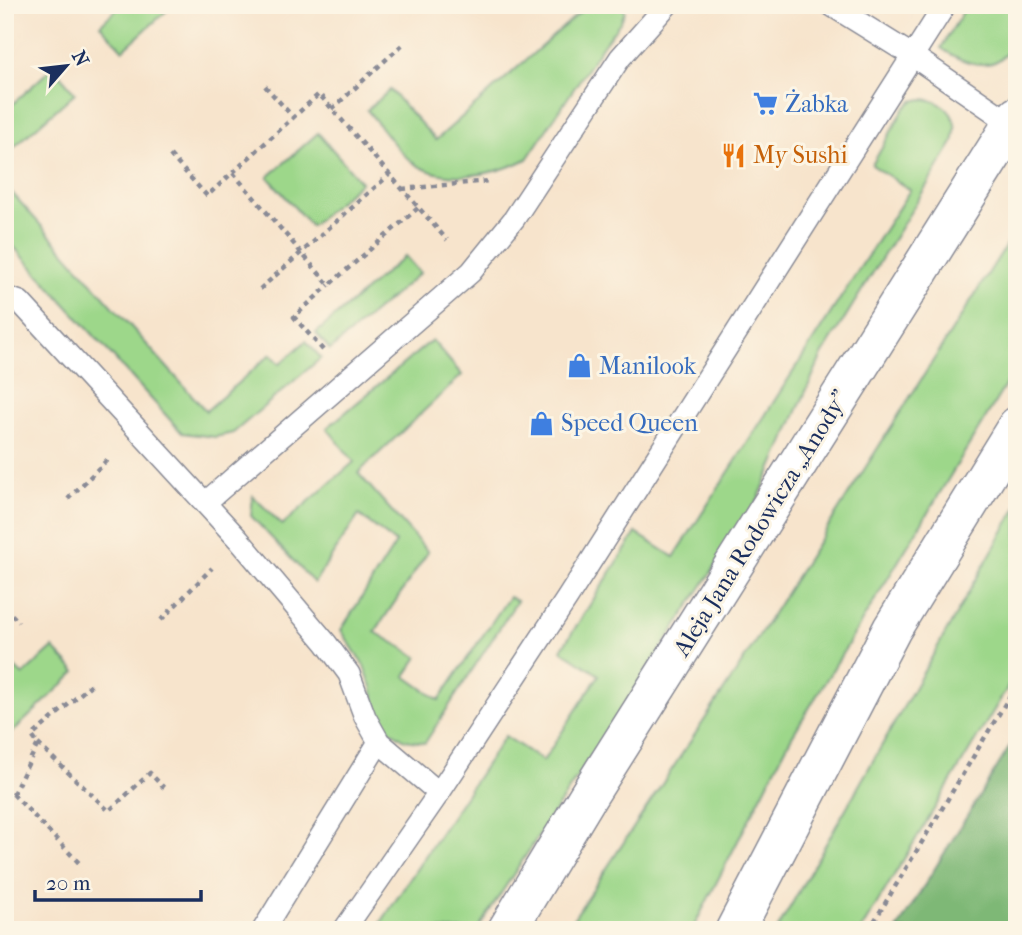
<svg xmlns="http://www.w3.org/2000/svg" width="1022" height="935" font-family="'IM FELL French Canon',serif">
<rect width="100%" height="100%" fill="#fcf5e5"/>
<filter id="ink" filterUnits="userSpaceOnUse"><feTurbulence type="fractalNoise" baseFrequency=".0143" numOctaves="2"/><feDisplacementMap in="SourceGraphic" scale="14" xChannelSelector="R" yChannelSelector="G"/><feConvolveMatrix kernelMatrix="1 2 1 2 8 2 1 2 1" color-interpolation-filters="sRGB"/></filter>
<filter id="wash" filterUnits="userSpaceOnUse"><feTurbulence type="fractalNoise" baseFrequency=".00686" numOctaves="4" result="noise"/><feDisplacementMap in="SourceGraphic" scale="28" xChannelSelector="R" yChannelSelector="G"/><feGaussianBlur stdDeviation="1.57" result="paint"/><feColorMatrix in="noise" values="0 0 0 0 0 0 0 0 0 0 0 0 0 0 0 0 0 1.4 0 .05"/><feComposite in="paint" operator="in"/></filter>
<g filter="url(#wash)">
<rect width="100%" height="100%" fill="#f7e4cc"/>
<path fill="#9dd78a" stroke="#5c8374" stroke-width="2" d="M121,5H173L123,50L100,25Z
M588,5H621L625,11L621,21L603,45L527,159C494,176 442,185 411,161C394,148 381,126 367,110L390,90L436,140Z
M967,5H1017C1017,15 1019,30 1015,39C1000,76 967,66 941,48Z
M53,67L75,93L5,155V111Z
M923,99C937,100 952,108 955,124C956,129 954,138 953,143L822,355L756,504L477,930H376L505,736L543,761L599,675L561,650L636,533L674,557L910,190L872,165L904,109L912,101Z
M318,133L361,182L311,226L268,177Z
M5,185L206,411L271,354L280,364L306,341L321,358L233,433L215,437L182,433L5,237Z
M1017,228V366L791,738L692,930H566L738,669Z
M405,256L420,273L330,350L316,333Z
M432,340L462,375L358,473L428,552L375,632L418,657L405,676L439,700L509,597L517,601L425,743L405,740L391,731L378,718L372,687L364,666L341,630L396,543L359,515L314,583L251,516L253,496L282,525L354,462L327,428Z
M1017,507V672L861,930H777Z
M53,648L76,672L5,739V658L23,675Z"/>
<path fill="#7eb876" stroke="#4c746a" stroke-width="2" d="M1017,735V913L1008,930H897Z"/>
</g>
<g filter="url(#ink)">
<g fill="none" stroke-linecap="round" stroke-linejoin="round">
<defs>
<path id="service" d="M831,5L913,56L1012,124
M5,297L20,302L239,540L326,643L349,674L365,717L379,742L439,793
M206,502L471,272L514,219L620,58L667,5
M263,930L379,742
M344,930L439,793L568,597L945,5"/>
<path id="secondary" d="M507,930L588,796L1017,116
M735,930L892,629L1017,426"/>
</defs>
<use href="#service" stroke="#898a95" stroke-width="24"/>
<use href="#secondary" stroke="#898a95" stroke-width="41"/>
<path stroke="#898a95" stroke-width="4.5" stroke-dasharray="5 5" stroke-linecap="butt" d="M265,86L293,117
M332,109L403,44
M170,155L207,196L319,94L447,240
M233,173L329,285L418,208
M402,189L489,181
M260,289L389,175
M323,350L294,317L329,285
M68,499L109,458
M5,617L9,612L19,622
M161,620L212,568
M38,744L109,811L150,773L164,788
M13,794L82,866
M5,801L13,794L38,744L32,736L93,683
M869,930L1017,684"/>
<use href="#service" stroke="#fff" stroke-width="21"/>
<use href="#secondary" stroke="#fff" stroke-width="38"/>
</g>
</g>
<defs>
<symbol id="supermarket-bare" viewBox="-9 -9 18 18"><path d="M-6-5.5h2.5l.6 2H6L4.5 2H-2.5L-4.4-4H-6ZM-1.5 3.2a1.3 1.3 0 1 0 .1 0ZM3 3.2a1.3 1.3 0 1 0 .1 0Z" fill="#3f7fe0" stroke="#fcf5e5" stroke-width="2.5" paint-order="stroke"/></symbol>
<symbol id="restaurant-bare" viewBox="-9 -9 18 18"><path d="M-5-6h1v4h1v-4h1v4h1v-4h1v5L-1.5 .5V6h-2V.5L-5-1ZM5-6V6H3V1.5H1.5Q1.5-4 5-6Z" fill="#e8710a" stroke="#fcf5e5" stroke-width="2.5" paint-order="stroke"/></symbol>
<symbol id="shop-bare" viewBox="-9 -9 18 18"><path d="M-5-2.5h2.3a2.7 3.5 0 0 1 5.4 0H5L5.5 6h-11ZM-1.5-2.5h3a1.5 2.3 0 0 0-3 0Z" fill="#3f7fe0" stroke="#fcf5e5" stroke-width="2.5" paint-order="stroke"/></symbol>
</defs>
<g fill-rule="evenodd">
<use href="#supermarket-bare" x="748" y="86" width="35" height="35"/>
<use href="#restaurant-bare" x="716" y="138" width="35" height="35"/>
<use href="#shop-bare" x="562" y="348" width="35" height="35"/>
<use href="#shop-bare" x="524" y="406" width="35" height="35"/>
</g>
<g text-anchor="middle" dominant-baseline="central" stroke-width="6" stroke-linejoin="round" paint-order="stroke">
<g font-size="24" fill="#366cbe" stroke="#fcf5e5" text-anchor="start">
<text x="785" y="104">Żabka</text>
<text x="599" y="366">Manilook</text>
<text x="561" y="423">Speed Queen</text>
</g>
<g font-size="24" fill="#c56008" stroke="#fcf5e5" text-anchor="start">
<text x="753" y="155">My Sushi</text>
</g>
<g font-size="24" fill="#1b2f5e" stroke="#fcf5e5">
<text transform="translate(761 523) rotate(-58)">Aleja Jana Rodowicza „Anody”</text>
</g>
</g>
<rect width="1022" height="935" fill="none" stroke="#fcf5e5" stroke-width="28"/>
<g transform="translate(66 66) rotate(62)" stroke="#fcf5e5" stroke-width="5" paint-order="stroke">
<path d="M0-5L12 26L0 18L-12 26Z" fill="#1b2f5e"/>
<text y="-10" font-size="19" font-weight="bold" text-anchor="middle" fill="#1b2f5e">N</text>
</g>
<path d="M35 890v10h166v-10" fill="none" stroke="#1b2f5e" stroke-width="3.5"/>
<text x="46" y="890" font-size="21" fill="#1b2f5e" stroke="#fcf5e5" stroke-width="5" paint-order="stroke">20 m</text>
</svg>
